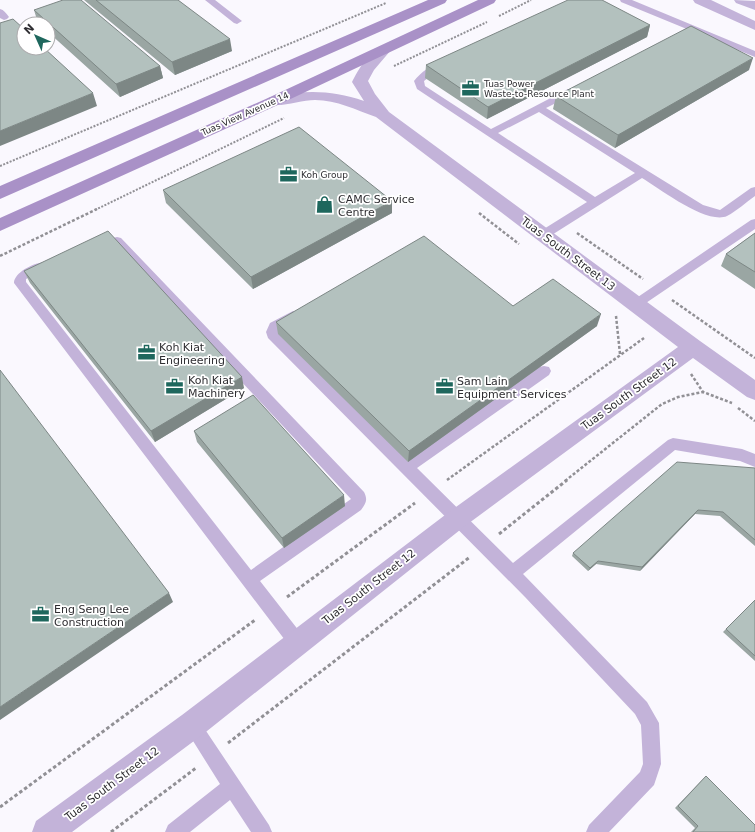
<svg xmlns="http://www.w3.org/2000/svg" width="755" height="832" font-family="'DejaVu Sans',sans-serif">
<rect width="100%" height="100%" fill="#faf8fe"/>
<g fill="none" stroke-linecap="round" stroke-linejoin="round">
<path stroke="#919095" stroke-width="2" stroke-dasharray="2 1.5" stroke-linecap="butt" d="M499,16L531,0
M394,66L487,22
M0,166L386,3
M95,210L284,118"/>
<path stroke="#919095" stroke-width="2.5" stroke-dasharray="3 2" stroke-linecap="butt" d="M479,213L519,244
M577,233L643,279
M0,256L97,209
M672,300L755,358
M616,316L620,354
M691,374L703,392L732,403
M738,408L755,421
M447,480L644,338
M565,481L662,404L678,397L703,392"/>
<path stroke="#919095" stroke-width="3" stroke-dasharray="3.5 2.5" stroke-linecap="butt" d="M499,534L567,480
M287,597L415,503
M228,743L470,557
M0,807L255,620
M111,832L196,768"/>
<path fill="#c3b3d9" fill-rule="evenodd" d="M205,0H215L242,21L237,24L234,23Z
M620,0H632L755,51V57L621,2Z
M0,9C4,10 6,13 9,17L7,19L4,20L0,18Z
M442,62L445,63L447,65L445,67L433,74L424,81L425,86L491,129L568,89H576L577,91L576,93L546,108L703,205L720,210L751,188L755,187V196C746,202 737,211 727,216C707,225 660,189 642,178L547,238H539L537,235L539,232L587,202L417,89L414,81C421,72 431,65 442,62ZM539,112L635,173L595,197L498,133Z
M755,219V229L640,307L636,309L632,307L630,304L632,301L751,220Z
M117,237L121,238L364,492C368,500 366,503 361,510L260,581L303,636L305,642L303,648L297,650L291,648L14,283C14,272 38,260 47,263L49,266L47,269L26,279V282L251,570L351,499L113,244L111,241L113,238Z
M293,311L298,313L299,316L298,319L280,329L279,333L407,459L539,367L544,366L549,367L551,371L549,375L417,468L513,563L668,440L673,438L742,449L755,454V467L740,461L675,450L523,574L647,702L659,723L661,764L654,785L609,832H586L589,825L640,772L643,764L641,725L635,714L525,597L268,338L266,332L270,323Z
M192,716L198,719L269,825L272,832H251L230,800L190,832H165L168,825L220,784L183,725L186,719Z"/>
<path fill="#c3b3d9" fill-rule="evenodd" d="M693,0H711L755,21V30L695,3Z
M734,0L755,1V10L736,3Z
M384,46L389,47L391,50L374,70L368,81L375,94L389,112L700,341L755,380V400L747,397L693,358L465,526L202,735L72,832H32L36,821L182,715L449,512L678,347L376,117C356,110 337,100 315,100C301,100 281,108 268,104L266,101L268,98L274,96C306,90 333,90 364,101L352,82C358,70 370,49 384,46Z"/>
<path fill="#a991c7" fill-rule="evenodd" d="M428,0H447L445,3L0,199V186Z
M478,0H496L494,3L280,104L0,231V218L268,98Z"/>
</g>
<path fill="#9aa6a3" d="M84,0H178L232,51L175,75Z
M34,10L160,66L163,78L120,97L48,32V24H40L38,23Z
M650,25L647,37L487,119L425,78L426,65Z
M749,70L615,148L553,109L556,96Z
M163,190L392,213L253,289L166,203Z
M755,233V289L721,266L726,254Z
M24,271L244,388L155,442L30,283Z
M513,306L597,326L408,462L278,334L276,322Z
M194,431L345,506L284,548L197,442Z
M755,468V546L720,516L695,514L640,571L596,564L588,571L572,556L573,553Z
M755,600V661L723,632Z
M706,776L755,832H691L695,828L675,808L704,778Z"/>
<path fill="#7d8785" d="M650,25L647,37L487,119L488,107Z
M230,39L232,51L175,75L172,62Z
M753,58L749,70L615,148L618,135Z
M160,66L163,78L120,97L116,84Z
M93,93L97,106L0,146V131Z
M392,201V213L253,289L251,277Z
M601,314L597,326L408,462L409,451Z
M242,377L244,388L155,442L151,431Z
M344,495L345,506L284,548L282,538Z
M698,510L695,514L640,571L642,567Z
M598,561L596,564L588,571L590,568Z
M169,593L173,602L0,720V707Z"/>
<path fill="#b3c1be" stroke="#7d8785" d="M63,0H81L160,66L116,84L34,10Z
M96,0H178L230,39L172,62Z
M568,0H602L650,25L488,107L426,65Z
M13,19L24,29V48H44L93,93L0,131V23Z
M691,26L753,58L618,135L556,96Z
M299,127L392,201L251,277L163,190Z
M108,231L242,377L151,431L24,271Z
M755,233V272L726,254Z
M424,236L513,306L553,279L601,314L409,451L276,322Z
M0,370L169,593L0,707Z
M253,395L344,495L282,538L194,431Z
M677,462L755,468V540L723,512L698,510L642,567L598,561L590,568L573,553Z
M755,600V656L726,629Z
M706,776L755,825V832H693L698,826L678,806Z"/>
<defs>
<symbol id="office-bare" viewBox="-9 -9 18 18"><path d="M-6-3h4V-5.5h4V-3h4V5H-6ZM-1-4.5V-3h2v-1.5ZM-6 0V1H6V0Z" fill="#1e675d" stroke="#fff" stroke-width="2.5" paint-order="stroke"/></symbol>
<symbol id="shop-bare" viewBox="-9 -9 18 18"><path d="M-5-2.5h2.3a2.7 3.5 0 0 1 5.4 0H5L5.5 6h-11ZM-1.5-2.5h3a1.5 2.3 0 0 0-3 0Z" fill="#1e675d" stroke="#fff" stroke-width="2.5" paint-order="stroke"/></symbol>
</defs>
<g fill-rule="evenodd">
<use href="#office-bare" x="458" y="76" width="25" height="25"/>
<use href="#office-bare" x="276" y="162" width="25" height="25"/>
<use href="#shop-bare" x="312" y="192" width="25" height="25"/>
<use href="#office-bare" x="134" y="340" width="25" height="25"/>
<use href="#office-bare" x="162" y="374" width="25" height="25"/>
<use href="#office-bare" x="432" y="374" width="25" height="25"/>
<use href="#office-bare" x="28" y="602" width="25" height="25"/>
</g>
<g text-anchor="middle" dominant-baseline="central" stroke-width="3.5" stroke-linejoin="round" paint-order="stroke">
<g font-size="9" fill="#2f2e32" stroke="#fff" text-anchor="start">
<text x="484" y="84">Tuas Power<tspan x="484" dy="10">Waste-to-Resource Plant</tspan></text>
<text x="301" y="175">Koh Group</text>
</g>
<g font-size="9" fill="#2f2e32" stroke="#fff">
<text transform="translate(245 114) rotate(-24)">Tuas View Avenue 14</text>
</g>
<g font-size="11" fill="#2f2e32" stroke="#fff" text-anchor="start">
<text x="338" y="199">CAMC Service<tspan x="338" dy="13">Centre</tspan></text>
<text x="159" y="347">Koh Kiat<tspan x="159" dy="13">Engineering</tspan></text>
<text x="188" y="380">Koh Kiat<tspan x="188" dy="13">Machinery</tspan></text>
<text x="457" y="381">Sam Lain<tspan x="457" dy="13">Equipment Services</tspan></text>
<text x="54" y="609">Eng Seng Lee<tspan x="54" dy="13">Construction</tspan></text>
</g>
<g font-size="11" fill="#2f2e32" stroke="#fff">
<text transform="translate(568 254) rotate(37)">Tuas South Street 13</text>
<text transform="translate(629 394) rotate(-36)">Tuas South Street 12</text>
<text transform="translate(369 587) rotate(-38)">Tuas South Street 12</text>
<text transform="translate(112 784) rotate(-37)">Tuas South Street 12</text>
</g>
</g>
<g transform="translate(36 36) rotate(315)"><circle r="19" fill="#ffffff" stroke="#acabad"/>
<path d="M0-3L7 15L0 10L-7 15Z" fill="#1e675d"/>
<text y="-6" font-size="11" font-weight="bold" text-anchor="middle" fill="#2f2e32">N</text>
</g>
</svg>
